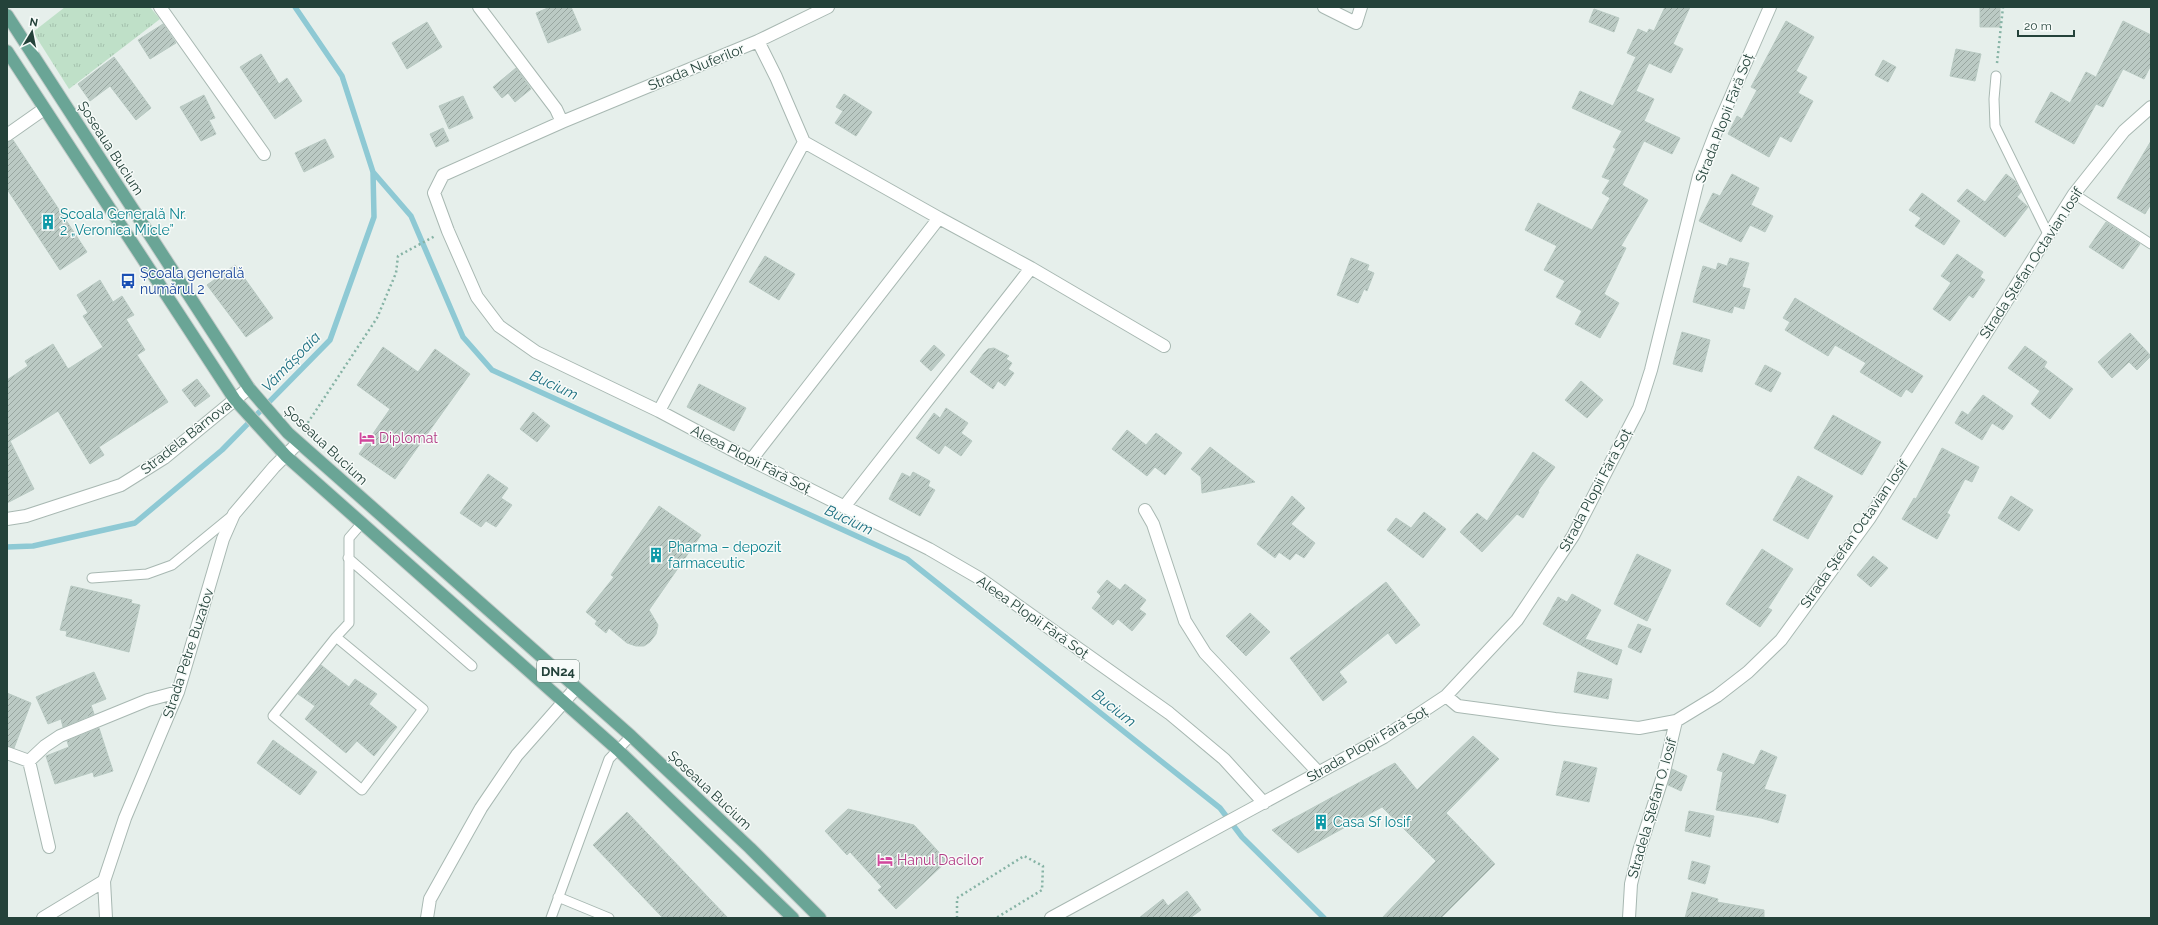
<svg xmlns="http://www.w3.org/2000/svg" width="2158" height="925" font-family="Raleway,sans-serif">
<defs>
<pattern id="grass-tufts" width="24" height="20" patternUnits="userSpaceOnUse"><rect width="24" height="20" fill="#bfe0c8"/><path d="M3 7l-1-3M5 7V3M7 7l1-3M15 17l-1-3M17 17v-4M19 17l1-3" fill="none" stroke="#a4c1ad"/></pattern>
<pattern id="building-hatch" width="6" height="6" patternUnits="userSpaceOnUse"><rect width="6" height="6" fill="#bbcac4"/><path d="M-1 1l2-2M0 6l6-6M5 7l2-2" fill="none" stroke="#98a6a0"/></pattern>
</defs>
<rect width="100%" height="100%" fill="#e6efeb"/>
<path fill="url(#grass-tufts)" d="M65,7H150L160,19L69,89L33,32Z"/>
<g fill="none" stroke-linecap="round" stroke-linejoin="round">
<path stroke="#8ec9d4" stroke-width="5.5" d="M373,172L411,216L463,337L492,370L907,559L1220,808L1242,837L1324,918
M7,547L33,546L135,523L222,450L330,340L374,217L373,172L342,76L295,7"/>
</g>
<path fill="url(#building-hatch)" stroke="#b8c9c2" d="M550,7H571L581,30L548,43L536,13Z
M1665,7H1690L1673,44L1683,49L1671,73L1649,63L1636,91L1654,99L1644,121L1680,138L1672,154L1644,141L1622,185L1648,200L1621,246L1626,248L1604,294L1619,303L1600,338L1575,324L1582,311L1556,297L1565,281L1544,270L1557,246L1525,230L1538,203L1592,230L1610,198L1602,193L1610,180L1602,177L1616,149L1613,147L1622,131L1572,108L1580,91L1613,106L1636,57L1627,53L1638,29L1647,33L1649,29L1654,31Z
M1980,7H2000V27H1980Z
M1594,9L1619,18L1614,32L1589,22Z
M1786,21L1814,37L1796,71L1807,77L1798,93L1813,101L1791,142L1780,136L1769,157L1728,134L1737,116L1742,119L1757,90L1751,87Z
M2123,21L2151,35V65L2144,79L2123,69L2103,107L2096,104L2074,144L2035,122L2051,92L2070,103L2086,72L2096,77Z
M427,22L442,47L407,69L392,43Z
M163,24L176,43L150,59L138,40Z
M1956,49L1981,54L1975,81L1950,76Z
M261,54L279,84L287,78L302,101L275,119L240,67Z
M114,57L151,108L136,120L110,86L90,101L78,84Z
M1883,60L1896,67L1888,82L1875,75Z
M516,68L531,89L515,102L508,93L502,98L493,87Z
M844,94L872,112L856,136L835,123L843,111L836,107Z
M204,95L215,118L209,120L216,134L201,141L180,107Z
M463,96L473,118L449,129L439,106Z
M443,128L449,141L436,147L430,134Z
M325,139L334,157L304,172L295,153Z
M13,140L87,252L60,270L7,189V142Z
M2151,141V204L2145,214L2117,198Z
M1732,174L1759,188L1751,205L1773,216L1765,232L1750,225L1741,242L1699,221L1713,193L1720,196Z
M2006,174L2015,181L2021,192L2017,197L2028,207L2005,237L1957,201L1967,189L1985,202Z
M1922,193L1960,221L1944,245L1915,226L1921,218L1909,210Z
M2106,222L2140,244L2123,269L2089,247Z
M1957,254L1983,272L1980,277L1985,280L1973,298L1969,295L1950,321L1933,309L1951,283L1941,276Z
M765,256L795,274L779,300L749,282Z
M1351,258L1369,265L1367,270L1374,273L1367,291L1364,289L1358,303L1337,295Z
M1730,258L1749,263L1742,287L1750,289L1744,309L1734,306L1732,313L1693,302L1703,266L1716,270L1718,263L1727,266Z
M235,265L273,318L246,337L207,285Z
M100,280L113,302L122,296L134,315L126,319L145,350L137,355L168,402L99,447L104,455L90,464L58,411L10,441L34,489L7,503V380L28,366L25,361L53,344L68,369L103,347L83,316L88,313L77,295Z
M1795,298L1923,376L1912,393L1906,389L1901,397L1860,372L1866,363L1835,345L1828,356L1785,330L1790,322L1783,318Z
M1682,332L1710,340L1702,372L1673,364Z
M2130,333L2151,356L2137,370L2129,362L2112,378L2098,362Z
M934,345L945,355L931,371L920,361Z
M2025,346L2047,362L2044,367L2073,389L2050,419L2031,404L2040,391L2008,368Z
M383,347L418,372L435,349L470,374L395,479L359,454L390,409L357,385Z
M994,348L1009,356L1006,359L1012,363L1008,369L1014,373L1005,386L998,381L993,389L970,372L984,353L988,349Z
M1765,365L1781,373L1771,392L1755,384Z
M197,379L210,396L195,407L182,390Z
M1581,381L1603,400L1587,418L1565,400Z
M699,384L746,408L734,431L687,407Z
M1983,395L2013,416L2003,430L1992,423L1982,440L1955,423L1962,411L1968,415Z
M946,408L968,423L961,433L972,441L961,456L945,445L939,454L916,438L934,413L940,418Z
M533,412L550,426L537,442L520,429Z
M1833,415L1881,442L1862,475L1814,448Z
M1127,430L1146,445L1156,433L1182,453L1165,475L1155,467L1147,476L1112,449Z
M1210,447L1255,482L1202,493L1201,477L1191,469Z
M1942,448L1979,467L1972,482L1965,479L1947,513L1950,515L1937,539L1902,519L1914,498L1916,499Z
M1533,452L1555,467L1538,491L1539,492L1523,518L1517,514L1482,552L1460,532L1477,513L1487,521Z
M913,472L930,481L928,486L935,490L920,516L889,499L902,473L910,477Z
M488,474L508,488L501,498L512,505L496,527L486,521L481,527L460,513Z
M1798,476L1833,496L1808,539L1773,520Z
M1292,496L1305,508L1291,524L1315,543L1304,558L1296,553L1290,560L1279,552L1275,558L1257,544Z
M2011,496L2033,510L2019,531L1998,518Z
M659,506L701,535L649,610L658,625L656,634L650,642L644,646H636L627,643L609,628L606,633L595,624L597,621L586,612L614,577L611,575Z
M1424,512L1446,529L1423,558L1387,530L1396,518L1411,528Z
M1762,549L1793,569L1768,608L1772,610L1760,627L1726,604Z
M1637,554L1671,570L1647,621L1614,604Z
M1873,556L1888,568L1871,587L1857,575Z
M1107,580L1120,590L1125,584L1146,600L1139,609L1146,614L1132,631L1118,619L1113,625L1092,608L1101,596L1097,592Z
M1386,582L1420,625L1396,644L1388,633L1339,672L1347,682L1323,701L1290,658Z
M71,586L132,600L131,603L140,605L129,652L66,636L67,631L60,630Z
M1572,594L1601,610L1585,639L1622,650L1617,665L1543,624L1558,597L1567,602Z
M1250,613L1270,632L1246,656L1226,636Z
M1638,624L1651,629L1641,653L1628,647Z
M321,665L349,687L355,679L377,694L369,704L397,727L374,756L357,741L346,753L305,719L315,706L298,694Z
M94,672L106,699L91,705L94,714L63,727L61,719L48,724L36,697Z
M1578,672L1612,679L1608,699L1574,692Z
M7,693L31,703L14,748L7,746Z
M99,728L113,771L94,777L93,772L55,784L46,756L69,747L67,741Z
M1473,736L1499,759L1446,813L1495,864L1441,918H1382L1436,861L1382,807L1298,853L1272,830L1395,763L1417,790Z
M273,740L317,772L300,795L257,763Z
M1761,750L1777,757L1764,789L1786,795L1778,823L1761,818L1716,810L1723,772L1717,770L1723,753L1754,765Z
M1564,761L1597,768L1589,802L1556,795Z
M1672,769L1687,776L1681,791L1668,785Z
M848,809L914,825L947,861L896,909L878,890L882,887L850,852L847,855L825,831Z
M1689,811L1714,816L1710,837L1685,831Z
M627,812L728,918H663L593,845Z
M1692,861L1710,866L1705,884L1688,879Z
M1187,891L1201,910L1190,918H1139L1163,899L1168,906Z
M1692,892L1718,899L1717,902L1764,910V918H1685Z"/>
<g fill="none" stroke-linecap="round" stroke-linejoin="round">
<defs>
<path id="service" d="M1996,76L1994,99L1995,126L2048,234
M2074,194L2151,244
M348,558L472,666
M92,578L147,574L172,565L233,515
M336,637L273,716L362,790L423,709L336,637L349,623V538L362,523
M558,897L609,918
M551,918L609,759L631,736"/>
<path id="minor" d="M160,7L264,154
M479,7L556,109L562,122
M828,7L758,41L562,122L443,175L434,193L448,231L477,297L499,326L536,352L659,411L751,460L929,549L979,578L1169,713L1224,759L1264,803
M1324,7L1356,23L1361,7
M7,135L44,109
M939,218L1031,268L1164,346
M659,411L804,142
M751,460L939,218L804,142L776,77L758,41
M844,507L1031,268
M1145,510L1153,524L1185,621L1205,653L1318,772
M7,519L26,516L121,485L164,458L249,388
M1446,696L1458,706L1555,719L1639,728L1676,721L1717,696L1748,672L1781,640L1869,519L2074,194L2124,131L2151,107
M7,753L29,761L45,746L60,736L148,700L178,692
M29,761L49,847
M104,881L106,918
M43,918L104,881L125,818L178,692L223,539L234,514L274,467L298,443
M427,918L430,899L481,808L517,755L576,688
M1051,918L1384,737L1446,696L1517,620L1573,536L1639,408L1651,370L1699,176L1719,124L1770,7
M1629,918L1631,884L1639,851L1663,776L1676,721"/>
<path id="primary" d="M7,15L249,388L288,433L631,736L750,848L820,918
M7,51L235,400L286,456L618,750L793,918"/>
</defs>
<use href="#service" stroke="#a8b8b2" stroke-width="11"/>
<use href="#minor" stroke="#a8b8b2" stroke-width="14"/>
<use href="#primary" stroke="#c2cac8" stroke-width="14"/>
<path stroke="#86b3a5" stroke-width="2.5" stroke-dasharray="2 3" stroke-linecap="butt" d="M1997,63L2003,7
M305,427L377,318L396,273L398,256L435,236
M957,918V898L1024,856L1043,866L1042,890L996,918"/>
<use href="#service" stroke="#fff" stroke-width="9"/>
<use href="#minor" stroke="#fff" stroke-width="12"/>
<use href="#primary" stroke="#6aa596" stroke-width="12"/>
</g>
<defs>
<symbol id="building-bare" viewBox="-9 -9 18 18"><path d="M-4-6H4V6H1V3H-1V6H-4ZM-2.5-4.3h1.7v1.8h-1.7ZM.8-4.3h1.7v1.8H.8ZM-2.5-1h1.7V.8h-1.7ZM.8-1h1.7V.8H.8Z" fill="#0f9aa8" stroke="#f7fbf9" stroke-width="2.5" paint-order="stroke"/></symbol>
<symbol id="bus-bare" viewBox="-9 -9 18 18"><path d="M-5-6H5V4H4V6H2V4H-2V6H-4V4H-5ZM-3.5-4V0h7V-4ZM-3.5 1.2v1.5H-2V1.2ZM2 1.2v1.5H3.5V1.2Z" fill="#1a4fb4" stroke="#f7fbf9" stroke-width="2.5" paint-order="stroke"/></symbol>
<symbol id="hotel-bare" viewBox="-9 -9 18 18"><path d="M-6-4.5h1.5V1H6V5H4.5V3h-9V5H-6ZM-4 0a1.8 1.8 0 1 1 3.6 0ZM.5 0V-2.5h3Q6-2.5 6 0Z" fill="#d1479c" stroke="#f7fbf9" stroke-width="2.5" paint-order="stroke"/></symbol>
</defs>
<g fill-rule="evenodd">
<use href="#building-bare" x="37" y="211" width="22" height="22"/>
<use href="#bus-bare" x="117" y="270" width="22" height="22"/>
<use href="#hotel-bare" x="356" y="427" width="22" height="22"/>
<use href="#building-bare" x="645" y="544" width="22" height="22"/>
<use href="#building-bare" x="1310" y="811" width="22" height="22"/>
<use href="#hotel-bare" x="874" y="849" width="22" height="22"/>
</g>
<g text-anchor="middle" dominant-baseline="central" stroke-width="3" stroke-linejoin="round" paint-order="stroke">
<rect fill="#f7fbf9" stroke="#637a73" stroke-width="1" x="537" y="660" width="42" height="22" rx="3"/>
<g font-size="13" font-weight="bold" fill="#24423a">
<text x="558" y="671">DN24</text>
</g>
<g font-size="14" fill="#24423a" stroke="#f7fbf9">
<text transform="translate(696 67) rotate(-22)">Strada Nuferilor</text>
<text transform="translate(1724 118) rotate(-69)">Strada Plopii Fără Soț</text>
<text transform="translate(111 148) rotate(57)">Șoseaua Bucium</text>
<text transform="translate(2031 263) rotate(-57)">Strada Ștefan Octavian Iosif</text>
<text transform="translate(186 437) rotate(-38)">Stradela Bârnova</text>
<text transform="translate(326 445) rotate(43)">Șoseaua Bucium</text>
<text transform="translate(751 459) rotate(27)">Aleea Plopii Fără Soț</text>
<text transform="translate(1595 490) rotate(-62)">Strada Plopii Fără Soț</text>
<text transform="translate(1854 534) rotate(-55)">Strada Ștefan Octavian Iosif</text>
<text transform="translate(1033 617) rotate(35)">Aleea Plopii Fără Soț</text>
<text transform="translate(188 653) rotate(-72)">Strada Petre Buzatov</text>
<text transform="translate(1367 744) rotate(-30)">Strada Plopii Fără Soț</text>
<text transform="translate(710 790) rotate(43)">Șoseaua Bucium</text>
<text transform="translate(1652 808) rotate(-74)">Stradela Ștefan O. Iosif</text>
</g>
<g font-size="14" fill="#0d838f" stroke="#f7fbf9" text-anchor="start">
<text x="60" y="214">Școala Generală Nr.<tspan x="60" dy="16">2 „Veronica Micle”</tspan></text>
<text x="668" y="547">Pharma – depozit<tspan x="668" dy="16">farmaceutic</tspan></text>
<text x="1333" y="822">Casa Sf Iosif</text>
</g>
<g font-size="14" fill="#164399" stroke="#f7fbf9" text-anchor="start">
<text x="140" y="273">Școala generală<tspan x="140" dy="16">numărul 2</tspan></text>
</g>
<g font-size="14" fill="#b23c85" stroke="#f7fbf9" text-anchor="start">
<text x="379" y="438">Diplomat</text>
<text x="897" y="860">Hanul Dacilor</text>
</g>
<g font-size="15" font-style="italic" fill="#1c6f80" stroke="#f7fbf9">
<text transform="translate(291 362) rotate(-46)">Vămășoaia</text>
<text transform="translate(554 385) rotate(25)">Bucium</text>
<text transform="translate(849 520) rotate(25)">Bucium</text>
<text transform="translate(1114 708) rotate(38)">Bucium</text>
</g>
</g>
<rect width="2158" height="925" fill="none" stroke="#24423a" stroke-width="16"/>
<g transform="translate(32 32) rotate(10)" stroke="#f7fbf9" stroke-width="3" paint-order="stroke">
<path d="M0-3L7 15L0 10L-7 15Z" fill="#24423a"/>
<text y="-6" font-size="11" font-weight="bold" text-anchor="middle" fill="#24423a">N</text>
</g>
<path d="M2018 30v6h56v-6" fill="none" stroke="#24423a" stroke-width="2"/>
<text x="2024" y="30" font-size="12" fill="#24423a" stroke="#f7fbf9" stroke-width="3" paint-order="stroke">20 m</text>
</svg>
